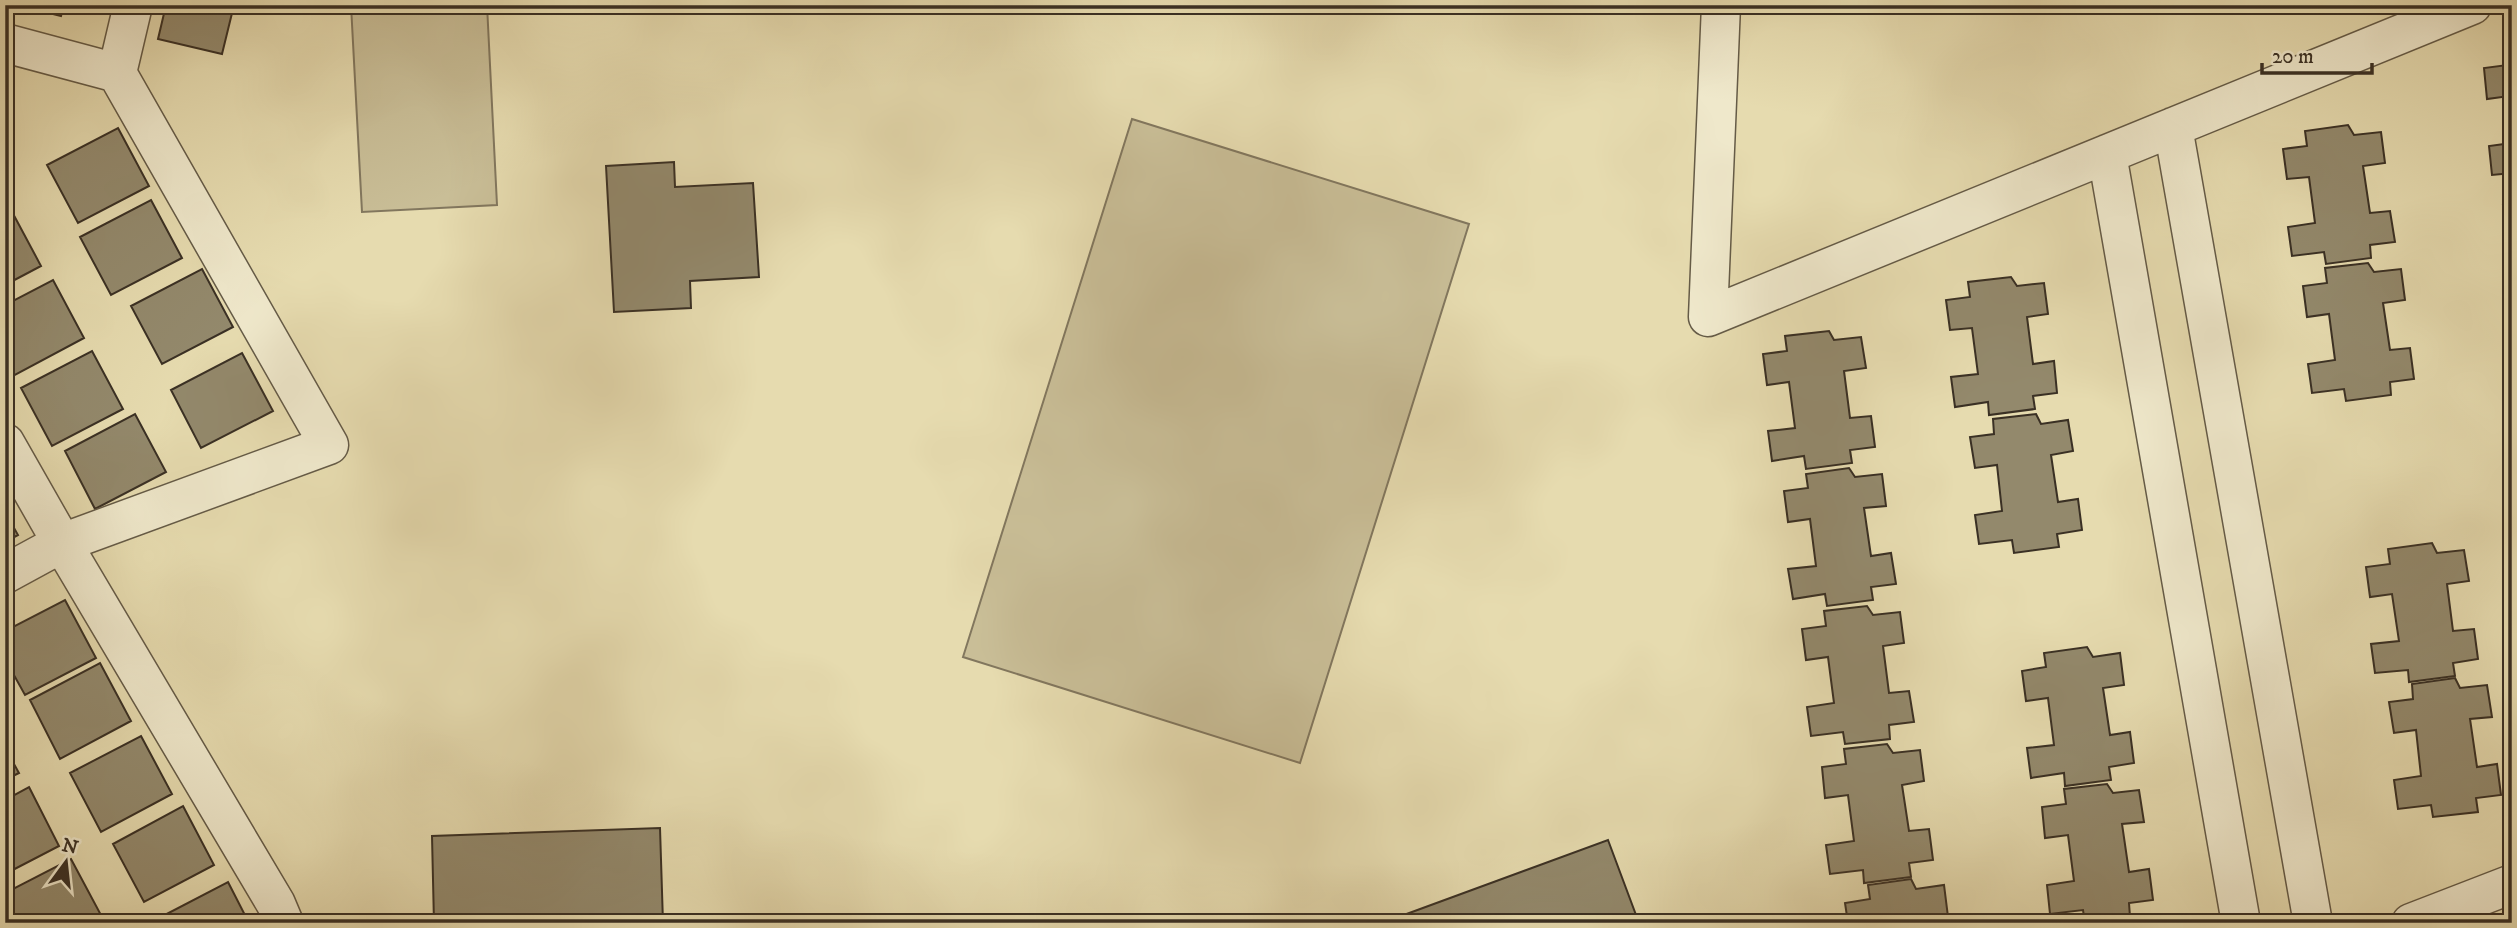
<svg xmlns="http://www.w3.org/2000/svg" width="2517" height="928" font-family="'IM FELL DW Pica',serif">
<rect width="100%" height="100%" fill="#e6dbaf"/>
<filter id="stains"><feTurbulence type="fractalNoise" baseFrequency=".00286" numOctaves="4"/><feColorMatrix values="0 0 0 0 .2 0 0 0 0 .09 0 0 0 0 .02 0 0 0 .5 -.17"/></filter>
<radialGradient id="worn" r=".72"><stop offset=".6" stop-color="#630" stop-opacity="0"/><stop offset="1" stop-color="#630" stop-opacity=".3"/></radialGradient>
<path fill="#c9be97" stroke="#82775e" stroke-width="2" d="M351,5H487L497,205L362,212Z
M1132,119L1469,224L1300,763L963,657Z"/>
<path fill="#93896c" stroke="#3a3024" stroke-width="2" d="M17,5H64L61,16Z
M166,5H234L222,54L158,39Z
M2506,50H2512V113L2509,96L2487,99L2484,68L2508,65Z
M2348,125L2354,135L2381,132L2385,163L2363,166L2370,213L2390,211L2395,242L2370,245L2371,258L2326,264L2324,252L2292,256L2288,227L2315,223L2309,177L2287,179L2283,149L2307,146L2305,131Z
M118,128L149,186L78,223L47,165Z
M2512,143V173L2492,175L2489,146Z
M674,162L675,187L753,183L759,277L690,281L691,308L614,312L606,166Z
M151,200L182,258L111,295L80,237Z
M2512,204V235L2507,236L2503,205Z
M10,208L41,266L5,285V210Z
M2368,263L2374,272L2401,269L2405,300L2383,303L2390,350L2410,348L2414,379L2390,382L2391,395L2346,401L2344,389L2312,393L2308,364L2335,360L2329,314L2307,317L2303,286L2327,283L2325,268Z
M202,269L233,327L162,364L131,306Z
M2011,277L2017,286L2044,283L2048,314L2027,317L2033,364L2054,361L2057,393L2033,396L2035,409L1989,415L1988,402L1955,407L1951,377L1978,374L1972,328L1950,330L1946,300L1970,297L1968,282Z
M53,280L84,338L13,376L5,361V305Z
M1829,331L1834,340L1861,337L1866,368L1844,371L1850,418L1871,416L1875,447L1850,450L1852,463L1806,469L1804,456L1772,461L1768,431L1795,428L1789,382L1767,385L1763,354L1787,351L1785,336Z
M92,351L123,409L52,446L21,388Z
M242,353L273,411L201,448L171,390Z
M135,414L166,472L95,509L65,451Z
M2036,414L2041,424L2068,420L2073,451L2051,455L2058,502L2078,499L2082,530L2057,534L2059,547L2014,553L2012,540L1979,544L1975,515L2002,511L1997,465L1975,468L1970,437L1994,434L1993,419Z
M1849,468L1855,477L1882,474L1886,506L1864,508L1871,556L1891,553L1896,584L1871,587L1873,600L1827,606L1825,594L1793,599L1788,569L1816,566L1810,519L1788,522L1784,491L1808,488L1806,474Z
M5,512L18,535L5,542Z
M2432,543L2437,553L2464,550L2469,581L2447,584L2453,631L2474,629L2478,659L2453,663L2455,676L2409,682L2408,670L2375,673L2371,644L2399,641L2392,594L2370,597L2366,567L2390,564L2388,549Z
M65,600L96,658L25,695L5,659V631Z
M1867,606L1873,615L1900,612L1904,643L1883,646L1889,693L1909,691L1914,722L1889,725L1890,739L1845,744L1843,732L1811,736L1807,707L1834,703L1828,657L1806,660L1802,629L1826,626L1824,611Z
M2087,647L2093,657L2120,653L2124,685L2103,688L2110,735L2130,732L2134,763L2109,767L2111,780L2065,786L2064,773L2031,778L2027,748L2054,745L2048,698L2026,701L2022,671L2046,667L2044,653Z
M100,663L131,721L60,759L30,700Z
M2455,678L2460,688L2487,685L2492,717L2470,719L2477,767L2497,764L2501,795L2476,798L2478,812L2433,817L2431,805L2398,809L2394,780L2421,776L2416,730L2394,733L2389,702L2413,699L2412,684Z
M141,736L172,794L101,832L70,773Z
M1887,744L1893,753L1920,750L1924,781L1902,785L1909,831L1929,829L1933,860L1909,863L1911,877L1864,883L1863,870L1830,874L1826,845L1854,841L1848,795L1825,798L1822,767L1846,764L1844,749Z
M5,748L19,773L5,780Z
M2107,784L2113,793L2139,790L2144,822L2122,824L2129,872L2149,869L2153,900L2129,903L2130,917L2085,923L2083,910L2050,914L2047,885L2074,881L2068,835L2045,838L2042,807L2066,804L2064,789Z
M29,787L59,846L5,874V800Z
M183,806L214,865L144,902L113,844Z
M660,828L663,923H434L432,836Z
M1608,840L1639,923H1382Z
M71,859L102,917L90,923H15L5,905V893Z
M1911,879L1916,889L1944,885L1948,917L1926,920L1927,923H1848L1845,903L1870,899L1868,885Z
M228,882L249,923H159L157,919Z"/>
<g fill="none" stroke-linecap="round" stroke-linejoin="round">
<defs>
<path id="street" d="M1721,5L1708,317L2472,5
M5,43L117,73L133,5
M2173,127L2313,923
M2107,154L2241,923
M5,443L62,543L276,904L284,923
M5,574L62,543L329,445L117,73
M2411,923L2512,884"/>
</defs>
<use href="#street" stroke="#655b47" stroke-width="41"/>
<use href="#street" stroke="#efe8cb" stroke-width="38"/>
</g>
<rect width="2517" height="928" fill="none" stroke="#e6dbaf" stroke-width="28"/>
<rect x="7" y="7" width="2503" height="914" fill="none" stroke="#3a3024" stroke-width="3.5"/>
<rect x="14" y="14" width="2489" height="900" fill="none" stroke="#3a3024" stroke-width="2"/>
<g transform="translate(66 862) rotate(15)" stroke="#efe8cb" stroke-width="5" paint-order="stroke">
<path d="M0-5L12 26L0 18L-12 26Z" fill="#3a3024"/>
<text y="-10" font-size="19" font-weight="bold" text-anchor="middle" fill="#3a3024">N</text>
</g>
<path d="M2262 63v10h110v-10" fill="none" stroke="#3a3024" stroke-width="3.5"/>
<text x="2272" y="63" font-size="21" fill="#3a3024" stroke="#efe8cb" stroke-width="5" paint-order="stroke">20 m</text>
<rect width="100%" height="100%" filter="url(#stains)"/>
<rect width="100%" height="100%" fill="url(#worn)"/>
</svg>
